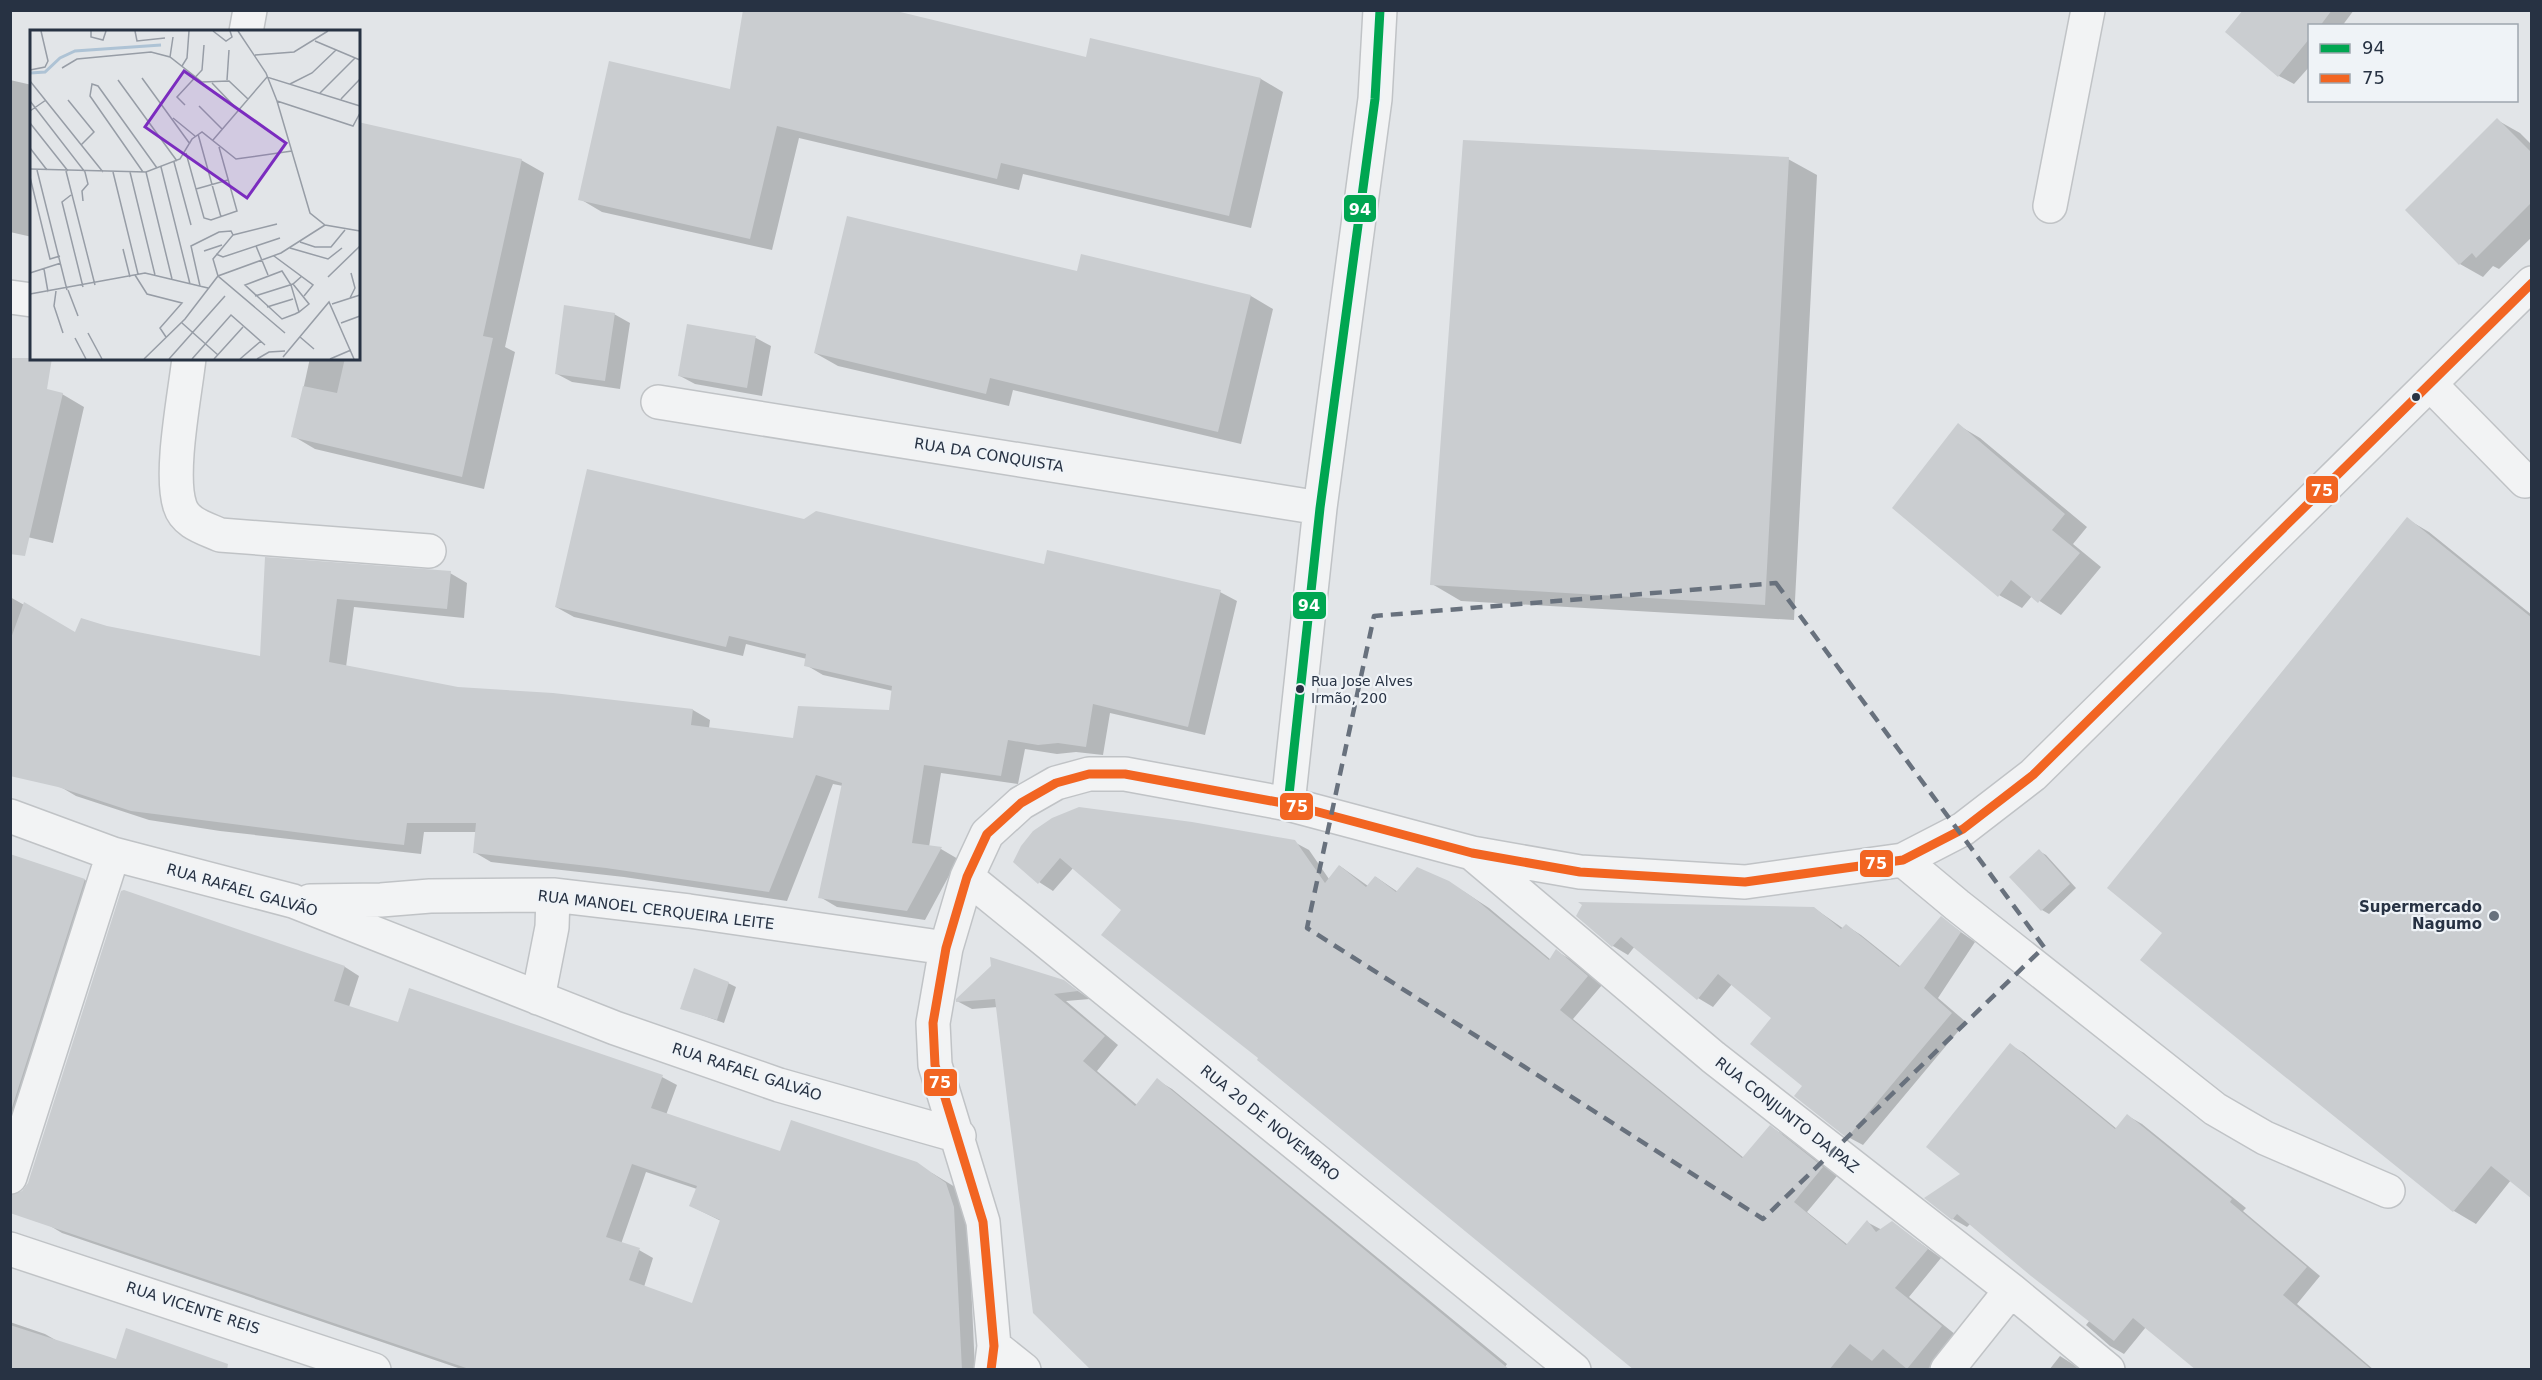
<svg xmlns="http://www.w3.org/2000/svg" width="2542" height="1380" font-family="'DejaVu Sans',sans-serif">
<rect width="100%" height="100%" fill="#e2e5e8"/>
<path fill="#0003" fill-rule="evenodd" d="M2245,10H2354L2342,26H2310V66L2294,84L2279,76L2227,32Z
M1091,40L1261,79L1283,92L1251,228L1023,174L1019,190L799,138L772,250L602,212L580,199L732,91L1087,59Z
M10,80L32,85V237L10,232Z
M2497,120L2520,133L2532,145V237L2499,269L2493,266L2483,277L2460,264Z
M1788,159L1817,175L1794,620L1461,601L1432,584Z
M521,160L544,173L505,347L515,352L484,489L315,449L293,436L310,358H358Z
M1082,256L1251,296L1273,309L1241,444L1013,390L1009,406L838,366L815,353L1078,273Z
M614,314L630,323L620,389L572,382L557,374Z
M688,326L756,338L771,346L762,396L695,384L680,376Z
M62,394L84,407L53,543L10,533Z
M1958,425L1980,438L2087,527L2073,544L2101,567L2061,615L2032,596L2022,608L1999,595L1894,508Z
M2407,519L2429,532L2532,615V1197L2511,1180L2476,1224L2454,1211L2164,933Z
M804,521L1045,566L1220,592L1237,601L1205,735L1110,713L1103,755L1076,752L1057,754L1025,749L1018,784L941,773L929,847L941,849L958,859L925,920L837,907L820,897L843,786L833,784L787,901L624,877L491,862L474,852L477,832H424L421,854L220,831L149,820L76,796L59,786L10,742V597L76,634L107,628L262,657L266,559L450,573L467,583L464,618L354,607L346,667L458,688L553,694L693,710L710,720L709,728L794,739L890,712L893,691L823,675L806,665L807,659L746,644L743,656L574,617L556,607Z
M1294,842L1309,850L1329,879L1340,866L1368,886L1376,877L1398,892L1463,891L1489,908L1551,960L1556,951L1570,959L1602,985L1573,1019L1744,1158L1770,1127L1784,1135L1837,1176L1807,1212L1848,1245L1867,1222L1882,1230L1892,1223L1941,1258L1909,1297L1956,1335L1927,1370H1636L1260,1058L1123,909L1074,867L1053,891L1039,882L1022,846Z
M2039,851L2046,855L2076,888L2049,914L2042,910L2011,878Z
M10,855L85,880L99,889L10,1167Z
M124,892L345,967L359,976L349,1007L399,1024L662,1077L677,1085L666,1115L781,1153L932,1173L955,1187L964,1198L968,1217L975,1370H464L62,1233L47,1224L24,1192L29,1183ZM646,1172L697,1189L691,1206L721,1221L693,1305L644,1287L653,1258L639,1250L621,1244Z
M1814,908L1844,929L1847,926L1861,935L1901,967L1941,918L1975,942L1938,998L1966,1022L1863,1145L1848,1137L1796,1096L1804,1086L1773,1018L1732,984L1713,1007L1698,998L1635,946L1628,955L1613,946L1578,916Z
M1063,981L1090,999L1066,1001L1118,1045L1097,1071L1137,1105L1157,1080L1172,1089L1507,1364L1503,1370H1095L998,1007L972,1009L957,1001Z
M728,983L736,987L724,1023L682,1008Z
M2010,1045L2024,1053L2117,1129L2128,1116L2142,1124L2246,1208L2243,1211L2320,1276L2297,1304L2374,1370H2198L2146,1327L2124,1354L2110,1346L2086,1325L2090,1320L1971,1223L1967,1227L1953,1219L1962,1174Z
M10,1322L45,1334L59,1342L117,1361L127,1330L229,1370H10Z
M2060,1356L2074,1365L2080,1370H2049Z"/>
<path fill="#cacdd0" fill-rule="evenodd" d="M743,10H892L1086,57L1090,38L1261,78L1229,216L1001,163L997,179L777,126L750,239L578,200L609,61L730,89Z
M2243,10H2332L2320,26H2310V38L2278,77L2225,32Z
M2497,118L2532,153V202L2476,258L2472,253L2459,265L2405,210Z
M358,122L522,159L483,336L493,338L462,477L291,437L303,386L337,393L345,358H358Z
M1463,140L1789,157L1765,605L1430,585Z
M847,216L1077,271L1081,254L1251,295L1218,432L990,378L986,394L814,353Z
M564,305L615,313L605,381L555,374Z
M687,324L756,336L747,388L678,376Z
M10,358H52L47,389L63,393L25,556L10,554Z
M1958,423L2065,514L2052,530L2080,553L2038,603L2011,580L1998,597L1892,508Z
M587,469L804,519L816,511L1044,564L1047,550L1221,590L1188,727L1093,704L1086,747L1058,743L1038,745L1008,740L1001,776L924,765L912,843L942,847L907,911L818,898L842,783L816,775L769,892L606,868L473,853L476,823H407L404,845L357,840L131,811L58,787L10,776V641L24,602L75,632L81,618L107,626L260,656L265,557L451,571L447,609L337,599L329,662L458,687L553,693L693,709L691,725L793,738L798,706L889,710L892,686L804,666L806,654L729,636L726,647L555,607Z
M2407,517L2532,618V1199L2491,1166L2453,1212L2140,960L2162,933L2107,888Z
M1079,807L1192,822L1295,840L1325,883L1339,865L1366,887L1375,876L1396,892L1417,867L1449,881L1474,898L1549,960L1556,949L1588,976L1560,1010L1742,1158L1770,1125L1823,1167L1794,1202L1846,1245L1867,1220L1876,1232L1892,1221L1928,1249L1895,1288L1942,1326L1907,1369L1883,1349L1872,1361L1850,1344L1829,1370H1634L1257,1060L1258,1058L1101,935L1121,910L1060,858L1038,884L1013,862L1021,846L1033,831L1052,818Z
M2039,849L2070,884L2041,911L2009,877Z
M10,854L85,879L10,1114Z
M124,890L345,966L334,1001L398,1022L409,988L663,1075L651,1108L716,1130L780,1151L791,1120L917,1162L946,1183L954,1207L962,1370H472L10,1213V1195L22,1191L28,1183L121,891ZM632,1164L697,1186L689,1206L720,1220L692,1303L629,1280L640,1248L606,1237Z
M1578,902L1814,907L1841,929L1846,924L1899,967L1941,916L1961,932L1924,988L1952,1013L1847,1138L1794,1096L1802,1086L1750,1044L1771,1018L1718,974L1697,1000L1621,937L1612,947L1576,916L1582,905Z
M990,957L1064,980L1078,991L1054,994L1105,1036L1083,1061L1135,1106L1157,1078L1510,1370H1091L1033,1313L995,999L956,1002V999L991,966Z
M694,968L729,982L717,1020L680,1009Z
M2010,1043L2115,1129L2127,1114L2232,1199L2230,1202L2307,1267L2283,1295L2372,1370H2196L2133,1318L2114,1341L2031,1276L1957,1214L1952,1220L1924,1198L1960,1174L1926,1147Z
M10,1325L116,1359L126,1328L228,1364L227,1370H10Z"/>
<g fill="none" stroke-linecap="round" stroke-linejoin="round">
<defs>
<path id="minor" d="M246,32L250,10
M2050,206L2088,10
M10,297L32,300
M189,358C185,395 169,473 180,506C185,523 205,528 220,535L429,551
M2430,384L2525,481
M658,402L1320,508
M1288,804L1320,508L1375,99L1380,10
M10,816L113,854L293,901L615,1028L779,1085L959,1136
M1474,855L1713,1057L2011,1290L2108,1370
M1903,860L1957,905L2215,1109L2265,1138L2388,1191
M967,877L1574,1370
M310,901L381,900L430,896L553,895L689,911L946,948
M538,998L552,927L553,895
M10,1177L113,854
M10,1249L374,1370
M994,1346L1024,1370
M991,1370L994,1346L983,1222L935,1065L933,1023L946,948L967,877L987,834L1021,803L1056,783L1089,774H1125L1288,804L1472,853L1580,872L1745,882L1903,860L1963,829L2033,775L2532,283
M1947,1370L2011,1290"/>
</defs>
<use href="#minor" stroke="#c0c3c6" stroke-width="36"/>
<use href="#minor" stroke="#f2f3f4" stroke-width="33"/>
<defs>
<path id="bus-1" d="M1288,804L1320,508L1375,99L1380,10"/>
<path id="bus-2" d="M991,1370L994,1346L983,1222L935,1065L933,1023L946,948L967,877L987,834L1021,803L1056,783L1089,774H1125L1288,804L1472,853L1580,872L1745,882L1903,860L1963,829L2033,775L2532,283"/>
</defs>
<use href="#bus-1" stroke="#eff3f7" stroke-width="14"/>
<use href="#bus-2" stroke="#eff3f7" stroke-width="14"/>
<use href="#bus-1" stroke="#00a651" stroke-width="9"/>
<use href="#bus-2" stroke="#f26522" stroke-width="9"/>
</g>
<path fill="none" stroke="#68717d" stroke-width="4.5" stroke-dasharray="12 8" stroke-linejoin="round" d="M1776,583L2044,947L1763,1219L1307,928L1374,616Z"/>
<g fill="#273243" stroke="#eff3f7" stroke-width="2">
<circle cx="2416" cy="397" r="5"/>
<circle cx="1300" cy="689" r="5"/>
</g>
<circle fill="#68717d" stroke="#eff3f7" stroke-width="2" cx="2494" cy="916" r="6"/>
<g text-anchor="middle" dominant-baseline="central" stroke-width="4.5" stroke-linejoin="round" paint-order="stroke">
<g font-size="14" fill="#273243" stroke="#eff3f7" text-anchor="start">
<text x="1311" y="681">Rua Jose Alves<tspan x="1311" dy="17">Irmão, 200</tspan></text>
</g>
<g font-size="15" fill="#273243" stroke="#eff3f7">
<text transform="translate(989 455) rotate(9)">RUA DA CONQUISTA</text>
<text transform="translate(242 890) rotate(16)">RUA RAFAEL GALVÃO</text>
<text transform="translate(656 910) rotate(7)">RUA MANOEL CERQUEIRA LEITE</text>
<text transform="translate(747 1072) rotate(18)">RUA RAFAEL GALVÃO</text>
<text transform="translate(1787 1115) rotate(38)">RUA CONJUNTO DA PAZ</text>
<text transform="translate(1270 1123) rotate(39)">RUA 20 DE NOVEMBRO</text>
<text transform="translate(193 1308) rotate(18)">RUA VICENTE REIS</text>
</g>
<g font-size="15" font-weight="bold" fill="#273243" stroke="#eff3f7" text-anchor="end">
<text x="2482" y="907">Supermercado<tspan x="2482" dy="17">Nagumo</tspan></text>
</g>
</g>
<g transform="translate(30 30)">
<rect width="330" height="330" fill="#e2e5e8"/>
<path fill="none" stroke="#aec3d5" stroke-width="3" d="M0,43L15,42L30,28L45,21L131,15"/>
<path fill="none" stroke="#979da6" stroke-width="1.5" d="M61,1V7L73,10L76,1M105,1L107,11L135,8M183,1L196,11L202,7L200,1M208,1L236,43L247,71L280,183L295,195L330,201M285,11L330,30M225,25L264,22L298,1M140,27L143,7M152,36L157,28L159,1M32,38L47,29L121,22L140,27L172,52L199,51L218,69M0,40L15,37L18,31L11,1M112,48L160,114M88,50L147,131M197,50L199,20M0,51L73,142M182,53L205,77M260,54L282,43L306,20M290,63L325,28M311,69L330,49M38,70L64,102L51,115M0,71L55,142L58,154L52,161L53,171M247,71L323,96L330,83M155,75L147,67L172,40L174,15M169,76L192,99M0,81L16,70M143,88L165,106M0,93L38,141M168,104L191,187M183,110L237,47L330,76M0,118L17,140M156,123L174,188L181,190L207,181L189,117M144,132L161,195M131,137L160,254M0,139L116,142L150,129L162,109L172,102L206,129L262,121M7,140L37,260M36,141L65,255M83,142L108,244M100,142L125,245M113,142L60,66L62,54L68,56L127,138M116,142L142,249M0,147L20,229L30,226M166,159L198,150M41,165L32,172L53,257M203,205L247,194M270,212L285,217H301L315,200M226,216L250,208M260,218L298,229L312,218M93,219L100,247M174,221L192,215M186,224L193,227L226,216L238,245M244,226L283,255L274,266M14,239L18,262M0,243L31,233M105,245L117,264L152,273L130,298L136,307M298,247L330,216M263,254L279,274L269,282L265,284L252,289L215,255L252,241L261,255L269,282M170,256L161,216L189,202L201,201L203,205L183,229L188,246L255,303M38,260L48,286M26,261L24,276L33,303M0,264L115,243L178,258M225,266L263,254L272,246M320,268L325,258L321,243M302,274L330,265M237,277L263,269M152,293L188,325M311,293L330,286M58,303L72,329M270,307L284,319M45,308L56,329M253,327L299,272L324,329M114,329L155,289L188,246L251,223L295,195M139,329L195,266M162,329L201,285L235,315M184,329L213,297M210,329L231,311M227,329L239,322L255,321M300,329L321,320"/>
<path fill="#7b2cbf" fill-opacity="0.15" stroke="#7b2cbf" stroke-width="3" d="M154,41L256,113L217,168L115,97Z"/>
<rect width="330" height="330" fill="none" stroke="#273243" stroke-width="3"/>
</g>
<g stroke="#eff3f7" stroke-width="2">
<rect x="1343" y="194" width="34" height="29" rx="6" fill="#00a651"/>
<rect x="2305" y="475" width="34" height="29" rx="6" fill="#f26522"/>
<rect x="1292" y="591" width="35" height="29" rx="6" fill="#00a651"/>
<rect x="1279" y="792" width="35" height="29" rx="6" fill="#f26522"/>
<rect x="1859" y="849" width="35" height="29" rx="6" fill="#f26522"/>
<rect x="923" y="1068" width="35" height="29" rx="6" fill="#f26522"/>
</g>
<g font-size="16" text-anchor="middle" font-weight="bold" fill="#fff">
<text x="1360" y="215">94</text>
<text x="2322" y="496">75</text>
<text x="1309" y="611">94</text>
<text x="1297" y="812">75</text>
<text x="1876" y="869">75</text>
<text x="940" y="1088">75</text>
</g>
<rect width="2542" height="1380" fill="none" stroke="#273243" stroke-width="24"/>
<rect x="2308" y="24" width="210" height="78" fill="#eff3f7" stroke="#9fa6af" stroke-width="1.5"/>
<rect x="2320" y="44" width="30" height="9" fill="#00a651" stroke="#9fa6af" stroke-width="1.5"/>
<text x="2362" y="54" font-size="18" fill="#273243">94</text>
<rect x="2320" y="74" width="30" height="9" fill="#f26522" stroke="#9fa6af" stroke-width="1.5"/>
<text x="2362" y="84" font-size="18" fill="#273243">75</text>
</svg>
